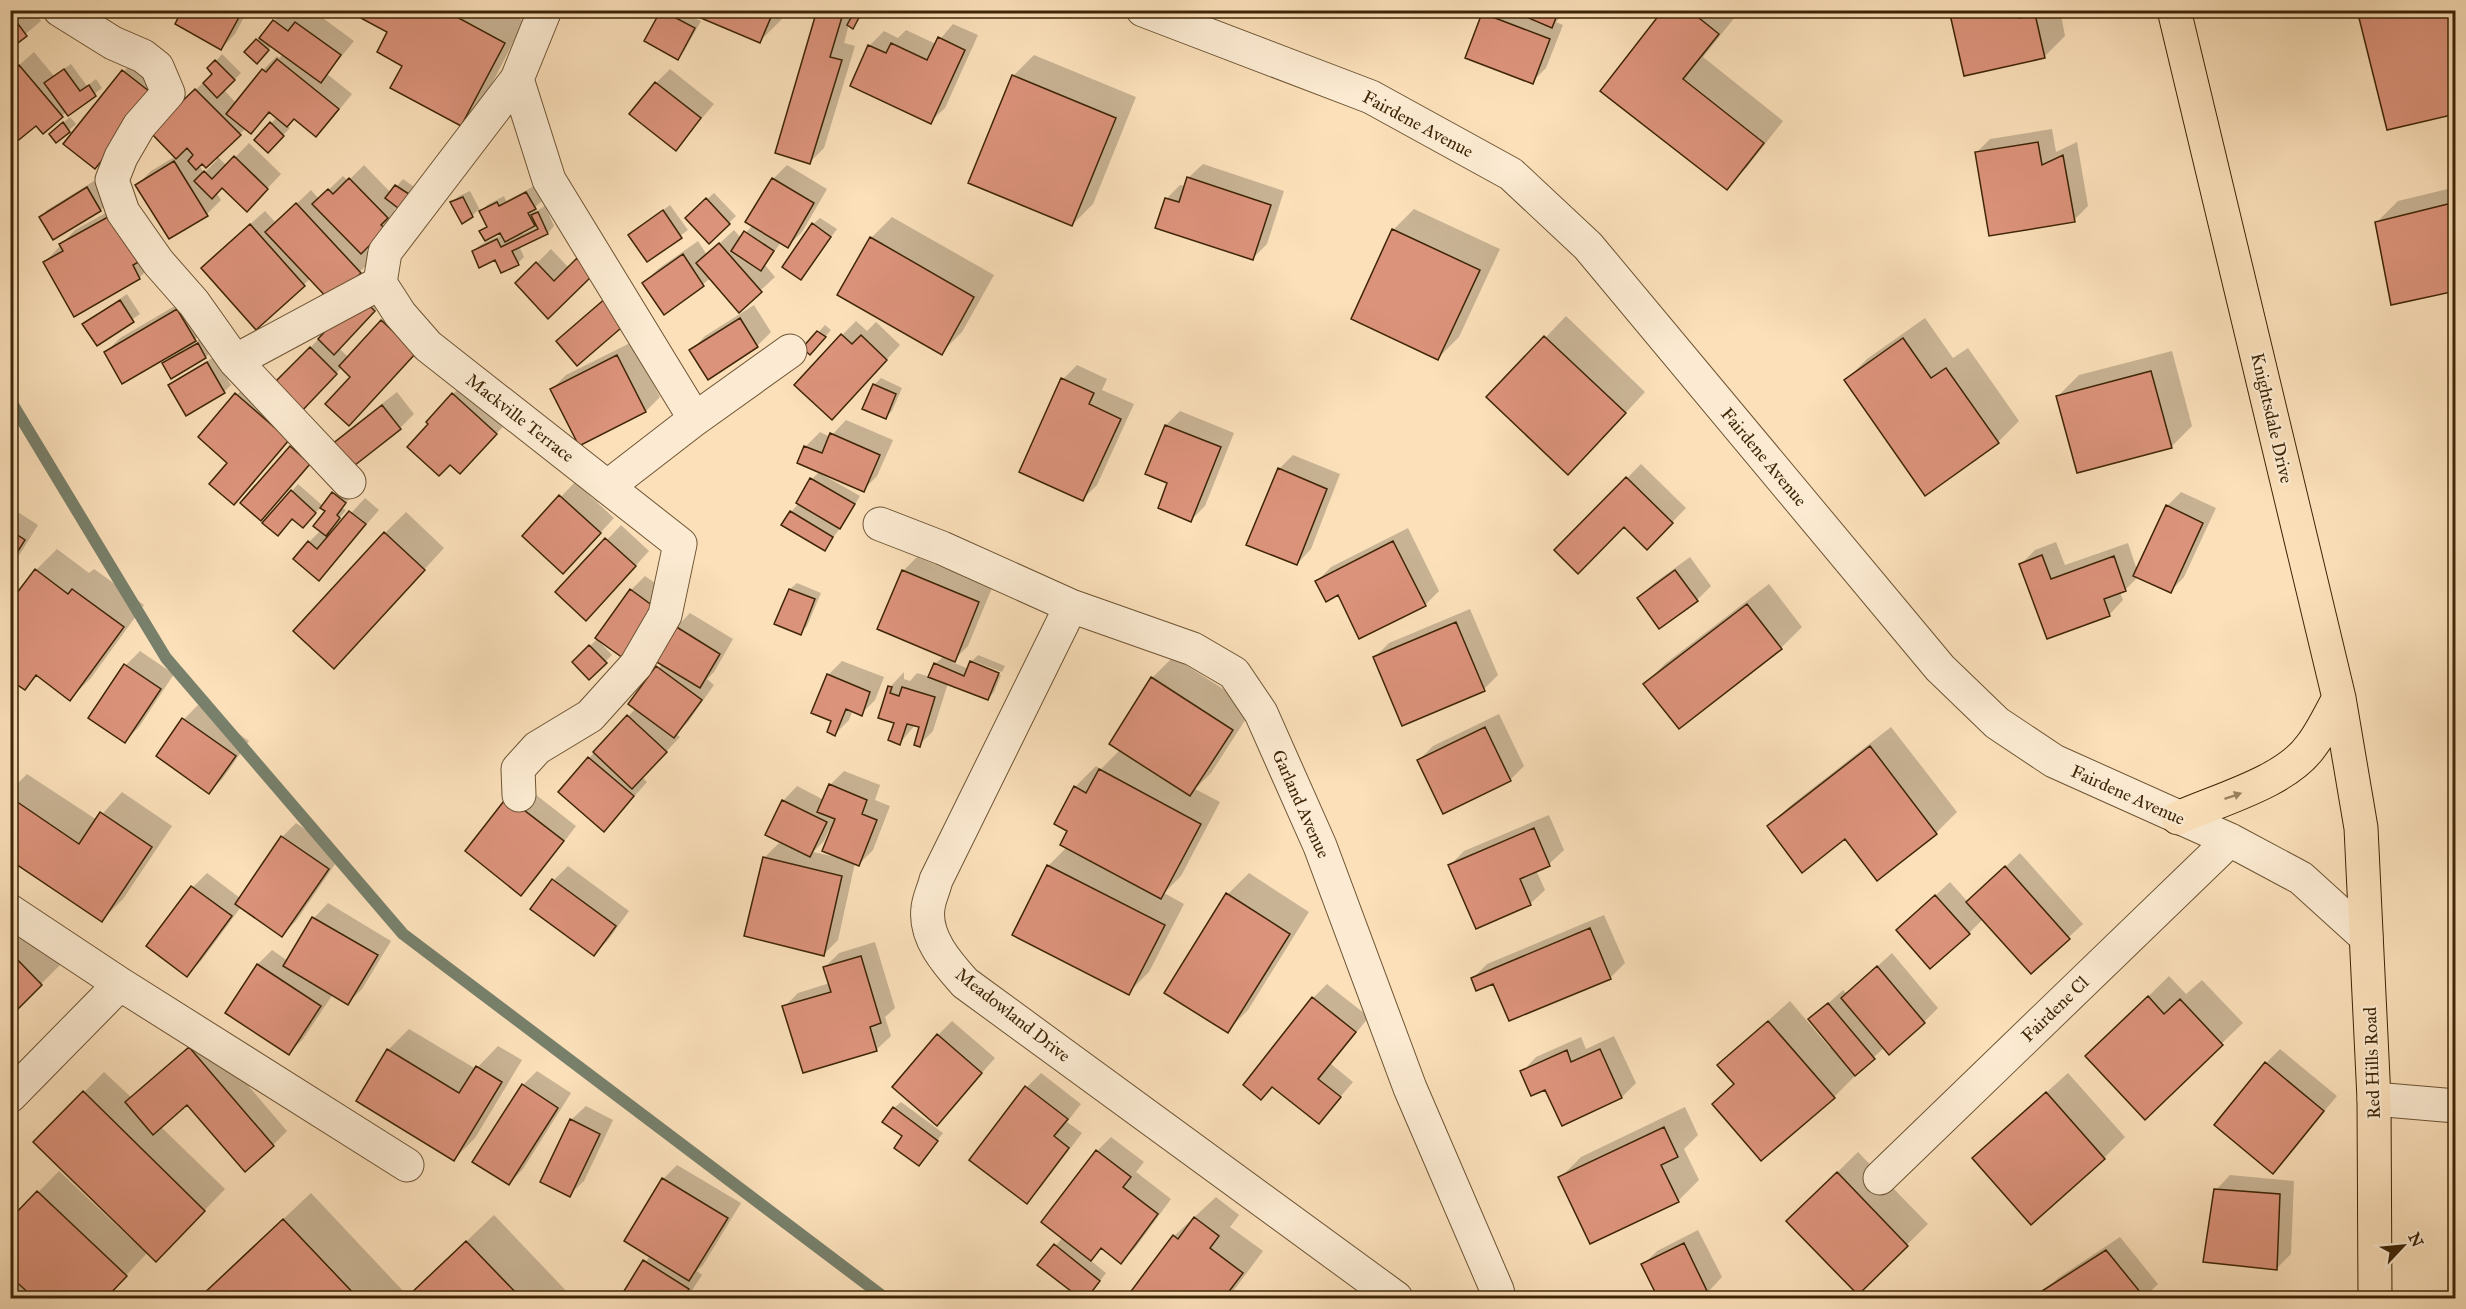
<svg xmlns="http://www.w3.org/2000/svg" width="2466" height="1309" font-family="'IM FELL Great Primer',serif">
<rect width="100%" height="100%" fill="#fbe0ba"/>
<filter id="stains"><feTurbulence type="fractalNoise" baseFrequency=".00333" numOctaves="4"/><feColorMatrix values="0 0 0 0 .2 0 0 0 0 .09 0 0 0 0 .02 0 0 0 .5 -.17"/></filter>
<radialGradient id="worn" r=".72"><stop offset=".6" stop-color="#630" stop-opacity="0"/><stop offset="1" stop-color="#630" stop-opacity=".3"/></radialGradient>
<path fill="#0003" fill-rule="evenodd" d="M10,10H33L41,21L10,47Z
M184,10H248L235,34L221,49Z
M284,10H293L302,17L309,10H312L354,41L327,74L352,94L330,121L316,135L294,117L286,125L290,128L268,151L256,139L277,117L271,112L251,132L246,128L217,156L227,166L249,143L281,174L247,210L222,186L216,192L221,200L207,214L137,185L151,171L176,156L152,132L210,76L211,77L216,61L222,54L241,73L224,90L236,103L263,70L277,56L279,58L284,54L272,45L264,55L246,52ZM215,158L217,160L204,173L199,165Z
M349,10H504L524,21L482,103L461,124L404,65L389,32Z
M662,10H684V12L701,21L684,51L678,58L646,41Z
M685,10H785L781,20L760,41Z
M819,10H865L853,27L849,24L844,43L855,46L824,148L810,162L777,152Z
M1487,10H1567L1556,22L1563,25L1546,68L1532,82L1467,57Z
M1665,10H1736L1739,12L1703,57L1783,121L1747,167L1726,188L1602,90Z
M1951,10H2060L2065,36L2044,57Z
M953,24L978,35L945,108L930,122L852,85L870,45L884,31L898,38L906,30L936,44Z
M34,52L54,76L71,64L87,86L96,79L102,88L69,114L67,111L62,116L37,124L10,138V73Z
M1034,55L1136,97L1093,204L1072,225L1013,76Z
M138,57L167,80L66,143L124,71Z
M670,69L714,104L676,149L656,83Z
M70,117L76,124L57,141L58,127Z
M2052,129L2056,152L2077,142L2088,206L2074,220L1976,153L1990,139Z
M1203,164L1284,191L1267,244L1253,258L1166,199L1180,185L1186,186L1188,178Z
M364,165L391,193L403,179L417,189L394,210L399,214L365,248L374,258L331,300L311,278L256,328L217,254L265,211L276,223L311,190L319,199L343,176L348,181Z
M787,165L827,189L802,232L788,246L781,242L765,265L775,277L739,310L711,278L664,313L644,283L658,269L698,241L707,255L734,230L741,238L753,225L773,179Z
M94,181L107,203L101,210L54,238L41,217L47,210Z
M534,186L542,201L535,207L537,211L545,206L554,226L548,233L519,246L524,257L518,263L473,252L480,245L503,234L501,231H481L488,225L479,209L472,216L452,202L459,196L470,191L481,212L487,205L504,196L506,201ZM537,223L538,226L523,234L522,231Z
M2456,187V290L2377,222L2398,201Z
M714,193L736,216L729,223L694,211Z
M129,200L153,264L139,278L45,262L75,230Z
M670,205L688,230L647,260L630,235Z
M1414,209L1500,249L1459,337L1438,358L1393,230Z
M892,217L994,275L962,332L941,353L839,294L871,238Z
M820,218L837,229L807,271L813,224Z
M592,245L548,316L517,283L551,249L569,268Z
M366,290L381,304L339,348L348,357L396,307L429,338L352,377L342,367L300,411L274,385Z
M127,294L140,314L97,344L84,324Z
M192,296L209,326L190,344L205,337L212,350L206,357L172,377L164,363L174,353L106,352L120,338Z
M754,305L771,332L757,346L709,378L691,351L705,336Z
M1566,316L1645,392L1589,452L1489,397Z
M1925,318L1953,358L1968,348L2019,421L1998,442L1925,494L1846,380L1867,359Z
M856,321L867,331L876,322L900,345L846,404L842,335Z
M825,325L831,330L817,347L804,348Z
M632,342L660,397L646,411L580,444L552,389L566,375Z
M2172,351L2192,426L2171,447L2058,396L2079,375Z
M214,357L231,385L224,392L170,386L177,379Z
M1077,365L1107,379L1102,390L1134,404L1097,485L1083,499L1063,379Z
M881,378L902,388L892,411L885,418L874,385Z
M251,380L302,426L234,503L229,463L237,395Z
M467,380L510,419L474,458L453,394Z
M397,392L414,414L400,428L333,445L347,431Z
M1180,411L1234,433L1205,506L1191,520L1169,483L1147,474L1166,425Z
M846,420L893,440L877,476L863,490L824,473L823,475L860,496L846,520L825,549L791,512L799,503L812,479L820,471L799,462L805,447L820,432L830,437Z
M1293,455L1340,474L1311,549L1297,564L1279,469Z
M1641,464L1686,508L1647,548L1624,525L1556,550Z
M575,482L614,518L577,558L524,536Z
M298,484L323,506L340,486L351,496L342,508L346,510L328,532L331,535L365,498L379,510L319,579L309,542L321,530L327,511L321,507L309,520L292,491Z
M2181,492L2216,508L2184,577L2170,592L2138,577L2125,590L2120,592L2123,600L2109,615L2021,564L2035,550L2056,542L2065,565L2128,543L2137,570L2167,506Z
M10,507L38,525L10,570Z
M406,512L444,548L354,646L385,533Z
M621,525L649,551L600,605L558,592Z
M1408,528L1439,591L1425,605L1339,593L1317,581L1331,567Z
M57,549L89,573L94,569L144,605L91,678L70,699L38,675L25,688L10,678V605L36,570Z
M917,557L992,588L968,646L952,662L969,669L971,662L978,655L1005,666L1002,672L973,661V664L1001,675L994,692L988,699L948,683L933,731L919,745L921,726L915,725L900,743L896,722L880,717L890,687L904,672V679L910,681L917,673L930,677L935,664L944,656L903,571Z
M1690,557L1711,586L1697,600L1639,598L1653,584Z
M645,576L670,594L637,642L631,590Z
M797,583L821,593L807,626L800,633L790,589Z
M1769,584L1802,627L1781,648L1645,684L1666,663Z
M1470,609L1498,675L1484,689L1374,658L1389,643Z
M690,613L733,639L714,672L707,679L714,685L688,722L676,734L680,737L642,777L647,782L618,815L589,758L636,708L662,663L676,627Z
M597,639L612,655L589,678L574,662Z
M140,651L174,674L139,727L125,741L90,718L126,665Z
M1173,657L1253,708L1211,773L1195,789L1220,802L1181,876L1164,893L1184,904L1149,972L1128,993L1048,866L1067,847L1075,787L1096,766L1101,769L1120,750L1152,678Z
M842,661L884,677L875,700L861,714L853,710L849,720L835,734L828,675Z
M198,705L249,741L223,778L209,792L158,755L184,719Z
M1499,714L1524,766L1510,780L1419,760L1433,746Z
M1891,727L1957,812L1936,833L1877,879L1845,837L1769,826L1790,806Z
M844,771L880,785L875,800L890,806L873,850L859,864L855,863L838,940L824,954L746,935L765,857L779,843L787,845L783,801L797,786L824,800L830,785ZM829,830L832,831L836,857L813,852L824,841Z
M27,774L97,820L122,792L172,826L123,899L102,920L10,859V791Z
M522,784L576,826L535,880L521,894Z
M1549,815L1564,850L1549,864L1536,870L1545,890L1530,904L1450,865L1464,851Z
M296,823L342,854L296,921L282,935L241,907L201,961L187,975L148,946L193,887L207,873L240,898L282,837Z
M2020,853L2083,924L2031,972L1983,919L1969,933L1898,930L1950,882L1968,902Z
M568,866L629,911L608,940L594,954L532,909L554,880Z
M1249,873L1309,912L1248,1010L1227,1031L1228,894Z
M328,903L391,941L362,989L348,1003L333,994L303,1039L289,1053L258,964L272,950L288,961L314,918Z
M10,910L62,963L10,1015Z
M1604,915L1625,963L1610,978L1510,1019L1494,982L1473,978L1487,964Z
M875,942L895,1008L885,1017L891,1036L876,1050L784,1007L798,993L830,983L825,967L839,953Z
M1892,953L1938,1008L1924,1022L1885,1047L1854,1075L1855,1076L1834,1097L1714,1104L1735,1083L1719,1065L1790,1001L1830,1048L1833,1046L1811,1019L1843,990L1847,994Z
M2169,976L2186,994L2202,980L2243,1023L2145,1117L2108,1036Z
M1327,984L1369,1017L1331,1064L1353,1082L1319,1122L1273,1086L1245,1085L1313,998Z
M952,1021L995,1058L937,1124L938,1035Z
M409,1029L476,1069L498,1046L522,1060L475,1138L454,1159L388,1050Z
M204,1034L287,1131L273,1145L187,1103L160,1126L225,1189L177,1239L148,1252L105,1298H10V1221L59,1171L132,1240L134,1238L35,1142L104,1072L132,1098Z
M1614,1036L1636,1083L1622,1097L1546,1088L1522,1072L1536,1057L1581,1037L1586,1049Z
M10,1040L17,1046L10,1053Z
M2280,1049L2337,1096L2273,1172L2266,1063Z
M537,1071L571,1093L523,1169L509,1184L523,1085Z
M1041,1073L1081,1104L1067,1122L1082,1133L1041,1187L1026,1202L1027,1087Z
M2068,1073L2125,1137L2104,1158H1974Z
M901,1102L943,1133L919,1164L894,1108Z
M586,1106L613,1120L584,1181L569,1195L571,1120Z
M1685,1107L1698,1135L1684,1149L1699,1180L1678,1201L1560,1178L1581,1157Z
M1111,1137L1144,1162L1136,1172L1171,1199L1135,1248L1121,1262L1102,1248L1090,1260L1106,1273L1091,1293L1086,1298H1082L1040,1265L1063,1237L1097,1151Z
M1858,1152L1928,1224L1858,1293L1808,1201Z
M677,1165L741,1203L703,1265L697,1271L702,1275L687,1298H628L623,1295L650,1256L626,1241L663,1179Z
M2230,1175L2294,1181L2291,1254L2277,1268L2216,1190Z
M311,1193L405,1293L400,1298H199Z
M1216,1197L1239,1215L1230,1227L1263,1251L1228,1298H1128L1174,1236Z
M494,1215L573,1298H407Z
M1698,1230L1722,1277L1708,1292L1693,1298H1660L1643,1265L1657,1251Z
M2120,1237L2158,1284L2144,1298H2050L2044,1292L2058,1278Z
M2306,1291V1298H2250Z
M1316,1294L1322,1298H1312Z"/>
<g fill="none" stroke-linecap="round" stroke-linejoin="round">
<path stroke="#78806b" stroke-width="12" d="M10,400L166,658L403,934L885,1298"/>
</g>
<path fill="#dc937b" stroke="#3e2506" stroke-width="1.5" d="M182,10H243L221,50L175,24Z
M346,10H444L505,43L461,126L390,88L402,66L377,52L387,32Z
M661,10L695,28L678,60L644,41Z
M682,10H774L760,43Z
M817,10L842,17L830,57L842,60L810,164L775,153Z
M846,10H863L853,29L847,25L853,14Z
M1510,10H1559L1552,28Z
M1663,10H1689L1719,34L1683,79L1764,143L1727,190L1600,91Z
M1949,10H2018L2020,18L2035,14L2045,58L1964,76Z
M2357,10H2456V114L2387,130Z
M10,13L27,36L10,49Z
M1482,13L1550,39L1533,84L1465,58Z
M273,20L288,31L295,22L341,55L321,83L259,38Z
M938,37L965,50L931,124L850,86L868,45L886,53L891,43L927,60Z
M256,39L269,50L257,64L244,52Z
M277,59L339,109L316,137L294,119L287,127L269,112L251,134L226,114L262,69L266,72Z
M215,60L235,80L217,98L203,83L212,74L207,68Z
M19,65L63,117L43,134L36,126L15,143L10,137V73Z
M64,69L80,91L89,85L96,96L68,116L44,83Z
M122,70L154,95L95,169L63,144Z
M1012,75L1116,118L1072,226L968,183Z
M655,82L701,118L676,151L629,114Z
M195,89L241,135L206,168L202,164L196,170L188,161L193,155L187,148L176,159L150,132Z
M63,122L70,132L56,143L49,134Z
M270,122L284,136L268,153L254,140Z
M2038,142L2042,165L2063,155L2075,222L1989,236L1975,152Z
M234,156L268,189L247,212L222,188L212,199L194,181L204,171L212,179Z
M174,161L208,216L169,239L135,185Z
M1187,177L1271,205L1253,260L1155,228L1165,198L1179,202Z
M349,178L388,218L381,225L386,229L361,254L312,204L328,189L333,194Z
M772,178L814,203L788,248L745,222Z
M395,185L412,196L402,211L385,198Z
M87,187L101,211L53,240L39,217Z
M526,192L536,209L528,213L535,226L505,242L500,233L485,241L479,231L487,227L479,211L497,202L499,206Z
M463,197L473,217L462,224L450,202Z
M706,198L730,224L709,244L685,218Z
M2456,202V291L2391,305L2375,222Z
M296,203L361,273L331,302L265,232Z
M663,210L682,238L647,262L628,235Z
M538,212L548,234L512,251L519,265L501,273L495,260L479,268L472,251L497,239L501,247L538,229L531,215Z
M115,213L142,260L133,265L140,279L74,317L43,262L63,251L59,244Z
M812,223L831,237L801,280L782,267Z
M250,224L305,286L256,330L201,268Z
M1392,229L1480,270L1438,360L1351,319Z
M744,231L774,251L761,271L731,251Z
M870,237L974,297L942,355L837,295Z
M719,243L762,292L739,313L696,263Z
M683,254L704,286L664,315L642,283Z
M577,258L593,275L548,319L515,283L536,262L554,281Z
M358,296L375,311L334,355L318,339Z
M607,297L628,322L577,366L556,341Z
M120,300L134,322L97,346L82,324Z
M177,309L196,341L122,384L104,352Z
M740,318L758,347L708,380L689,350Z
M381,320L416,353L349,426L325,404L350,377L339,366Z
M817,331L826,337L810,355L802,348Z
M841,334L852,344L861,335L887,360L832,420L794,385Z
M1544,336L1626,413L1568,475L1486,397Z
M1903,338L1931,378L1946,368L1999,443L1925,496L1844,380Z
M198,343L206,358L171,379L162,363Z
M310,347L337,374L300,413L272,385Z
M617,355L646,412L579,446L550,389Z
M207,362L225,393L186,416L168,385Z
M2151,371L2172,448L2077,473L2056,396Z
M1061,378L1094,393L1089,404L1121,419L1083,501L1019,472Z
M873,384L896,394L886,419L862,409Z
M235,393L289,440L234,505L209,484L227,463L198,437Z
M452,393L497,434L460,474L450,465L439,476L407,447L428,424L426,422Z
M382,405L401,429L350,469L331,445Z
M1165,425L1221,447L1191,522L1158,508L1167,483L1145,474Z
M830,433L880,455L864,492L797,463L804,446L822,453Z
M290,446L310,464L261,521L240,503Z
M1278,468L1327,489L1297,565L1246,545Z
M1626,477L1673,523L1647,550L1624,527L1578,574L1554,550Z
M810,478L855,504L840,529L796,503Z
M291,490L316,513L303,528L292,519L278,536L262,523Z
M332,492L346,503L337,515L340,518L326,536L313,526L325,511L320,508Z
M559,495L601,533L563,574L522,536Z
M2166,505L2203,523L2171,593L2133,576Z
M349,511L366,524L319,581L293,559L308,541L317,549Z
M790,511L833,537L825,551L781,525Z
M10,530L25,540L10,564Z
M384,532L425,570L334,669L293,631Z
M605,538L636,566L586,621L555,592Z
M1393,541L1426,606L1359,639L1338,595L1326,602L1315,581Z
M2042,555L2051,579L2114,556L2126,591L2104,599L2110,616L2047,639L2019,564Z
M35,569L68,594L72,589L124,627L70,701L36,675L25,690L10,680V635L15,628L10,625V602Z
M902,570L979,602L955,662L877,629Z
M1675,570L1698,601L1659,629L1637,598Z
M630,589L657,609L623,658L595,638Z
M789,589L815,599L801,635L774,624Z
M1747,604L1782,649L1679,729L1643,684Z
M1456,622L1485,691L1402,726L1373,657Z
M675,626L720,654L700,688L655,661Z
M589,645L607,663L589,680L572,662Z
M970,661L999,673L988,700L928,677L934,663L964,676Z
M124,664L161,689L125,743L88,718Z
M656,666L702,700L674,738L628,704Z
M827,674L870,692L862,716L846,709L835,736L827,732L831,721L811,713Z
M1151,677L1233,730L1190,796L1109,744Z
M888,686L892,687L890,693L899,696L902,687L935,697L920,747L914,745L919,727L907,724L900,745L888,740L894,723L878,718Z
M627,715L667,752L632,789L593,752Z
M182,718L236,756L209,794L156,756Z
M1485,727L1511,781L1443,814L1417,760Z
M1870,746L1937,834L1877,881L1845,839L1802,873L1767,826Z
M588,757L634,796L604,832L558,792Z
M1099,769L1201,824L1161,899L1060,845L1067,831L1054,824L1074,786L1086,793Z
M829,784L867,800L862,814L877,820L859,866L822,851L835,819L817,812Z
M10,797L79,844L100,812L152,847L102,922L10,860Z
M507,797L564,841L521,896L465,851Z
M782,800L827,822L810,857L765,835Z
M1534,828L1550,866L1520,879L1531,905L1476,929L1448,865Z
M281,836L329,869L282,937L235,904Z
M763,857L842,876L824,956L744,936Z
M1047,865L1165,925L1129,995L1012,935Z
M2005,866L2070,939L2031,974L1966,902Z
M552,879L616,926L594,956L530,909Z
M191,886L232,916L187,977L146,946Z
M1226,893L1290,934L1228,1033L1164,993Z
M1935,895L1970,934L1930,969L1896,930Z
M312,917L378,955L348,1005L283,966Z
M1590,928L1611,979L1509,1021L1493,984L1476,991L1471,978Z
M10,952L42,985L10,1017Z
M861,956L881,1023L870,1027L877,1051L803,1073L782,1006L831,992L823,967Z
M257,964L321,1006L289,1055L225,1013Z
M1877,966L1925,1023L1889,1055L1841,998Z
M2148,996L2164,1014L2180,999L2223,1045L2145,1120L2085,1056Z
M1312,997L1356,1032L1318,1079L1341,1097L1319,1124L1272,1087L1261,1100L1243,1085Z
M1828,1003L1875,1059L1855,1076L1808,1019Z
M1768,1021L1835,1098L1761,1161L1712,1104L1734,1084L1717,1065Z
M937,1034L982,1073L937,1126L892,1087Z
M189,1047L274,1146L245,1172L187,1105L153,1135L125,1102Z
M387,1049L459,1093L476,1066L502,1082L454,1161L356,1101Z
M1600,1049L1622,1098L1562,1126L1545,1090L1531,1096L1520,1071L1567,1050L1571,1062Z
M2265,1062L2324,1111L2273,1174L2214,1125Z
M522,1084L558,1108L509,1185L472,1162Z
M1025,1086L1068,1119L1054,1136L1069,1148L1027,1204L969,1160Z
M83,1091L205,1211L156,1262L33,1142Z
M2046,1092L2105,1159L2031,1225L1972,1158Z
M893,1107L938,1141L919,1166L894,1148L902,1136L882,1122Z
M570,1119L600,1134L570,1197L540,1182Z
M1664,1127L1678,1157L1661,1165L1679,1202L1590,1244L1558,1177Z
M1096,1150L1131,1177L1123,1187L1158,1214L1121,1264L1101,1248L1091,1261L1041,1222Z
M1837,1172L1908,1246L1858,1295L1786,1221Z
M662,1178L728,1218L689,1281L624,1241Z
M2214,1189L2280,1194L2277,1270L2203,1262Z
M37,1191L127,1276L106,1298H34L10,1276V1219Z
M1194,1217L1219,1236L1210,1248L1243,1273L1224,1298H1126L1173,1235L1178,1239Z
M283,1219L358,1298H199Z
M466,1241L521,1298H406Z
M1684,1243L1708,1293L1697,1298H1658L1641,1264Z
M1054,1244L1100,1281L1087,1298H1080L1037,1265Z
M2106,1250L2145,1298H2048L2042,1291Z
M643,1260L689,1289L683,1298H625L621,1296Z"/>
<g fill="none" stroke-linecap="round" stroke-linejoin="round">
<defs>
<path id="minor" d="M60,10L113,43L143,56L157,67L168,93L139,126L121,157L112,180L123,212L158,262L194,303L235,361L349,482
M1143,10L1371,97L1511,174L1588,246L1940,668L1997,723L2054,761L2230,840L2301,878L2366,937
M517,79L549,180L695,419
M235,361L380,283
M607,487L695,419L790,351
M880,524L942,548L1071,606L1193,649L1234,673L1261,713L1320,846L1410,1088L1497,1290L1499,1298
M1071,606L936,880C934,889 929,898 928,908C924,937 947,963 965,983L1396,1298
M519,795L518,769L537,748L590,716L636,665L665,615L680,544L428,346L400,314L380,283L385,252L517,79L545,10
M10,911L120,984L407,1165
M10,1096L120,984
M2374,1099L2456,1106
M1880,1178L2230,840"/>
<path id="major" d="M2174,10L2339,698L2361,828L2374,1099L2375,1298
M2178,818C2218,800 2286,782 2311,746C2322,732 2330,714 2339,698"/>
</defs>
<use href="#minor" stroke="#6d5433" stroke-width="35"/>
<use href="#major" stroke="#3e2506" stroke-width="35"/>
<use href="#minor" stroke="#fcebd2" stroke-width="33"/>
<use href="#major" stroke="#fbe0ba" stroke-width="33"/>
</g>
<defs><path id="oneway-solid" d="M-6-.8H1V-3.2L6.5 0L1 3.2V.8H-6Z" transform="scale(1.5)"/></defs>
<use fill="#9c8260" href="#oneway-solid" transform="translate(2233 796) rotate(-19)"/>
<g text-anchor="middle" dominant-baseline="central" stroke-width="4.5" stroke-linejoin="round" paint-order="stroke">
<g font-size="18" fill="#3e2506" stroke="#fcebd2">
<text transform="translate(1418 124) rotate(28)">Fairdene Avenue</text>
<text transform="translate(520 418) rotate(38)">Mackville Terrace</text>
<text transform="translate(2272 418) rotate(77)">Knightsdale Drive</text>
<text transform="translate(1764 457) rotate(50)">Fairdene Avenue</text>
<text transform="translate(2128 795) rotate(24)">Fairdene Avenue</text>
<text transform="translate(1301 804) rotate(66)">Garland Avenue</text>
<text transform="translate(2055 1009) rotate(-44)">Fairdene Cl</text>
<text transform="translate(1013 1015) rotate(38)">Meadowland Drive</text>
<text transform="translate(2372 1063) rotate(-92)">Red Hills Road</text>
</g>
</g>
<rect width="2466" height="1309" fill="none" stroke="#fbe0ba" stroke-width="36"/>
<rect x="12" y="12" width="2442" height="1285" fill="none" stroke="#3e2506" stroke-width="3"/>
<rect x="18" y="18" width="2430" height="1273" fill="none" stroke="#3e2506" stroke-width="1.5"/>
<g transform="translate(2403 1246) rotate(64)" stroke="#fcebd2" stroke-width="4.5" paint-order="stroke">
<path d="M0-4.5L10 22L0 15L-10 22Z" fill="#3e2506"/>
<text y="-9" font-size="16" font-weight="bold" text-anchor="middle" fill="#3e2506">N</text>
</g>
<rect width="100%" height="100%" filter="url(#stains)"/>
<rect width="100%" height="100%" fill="url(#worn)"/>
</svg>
